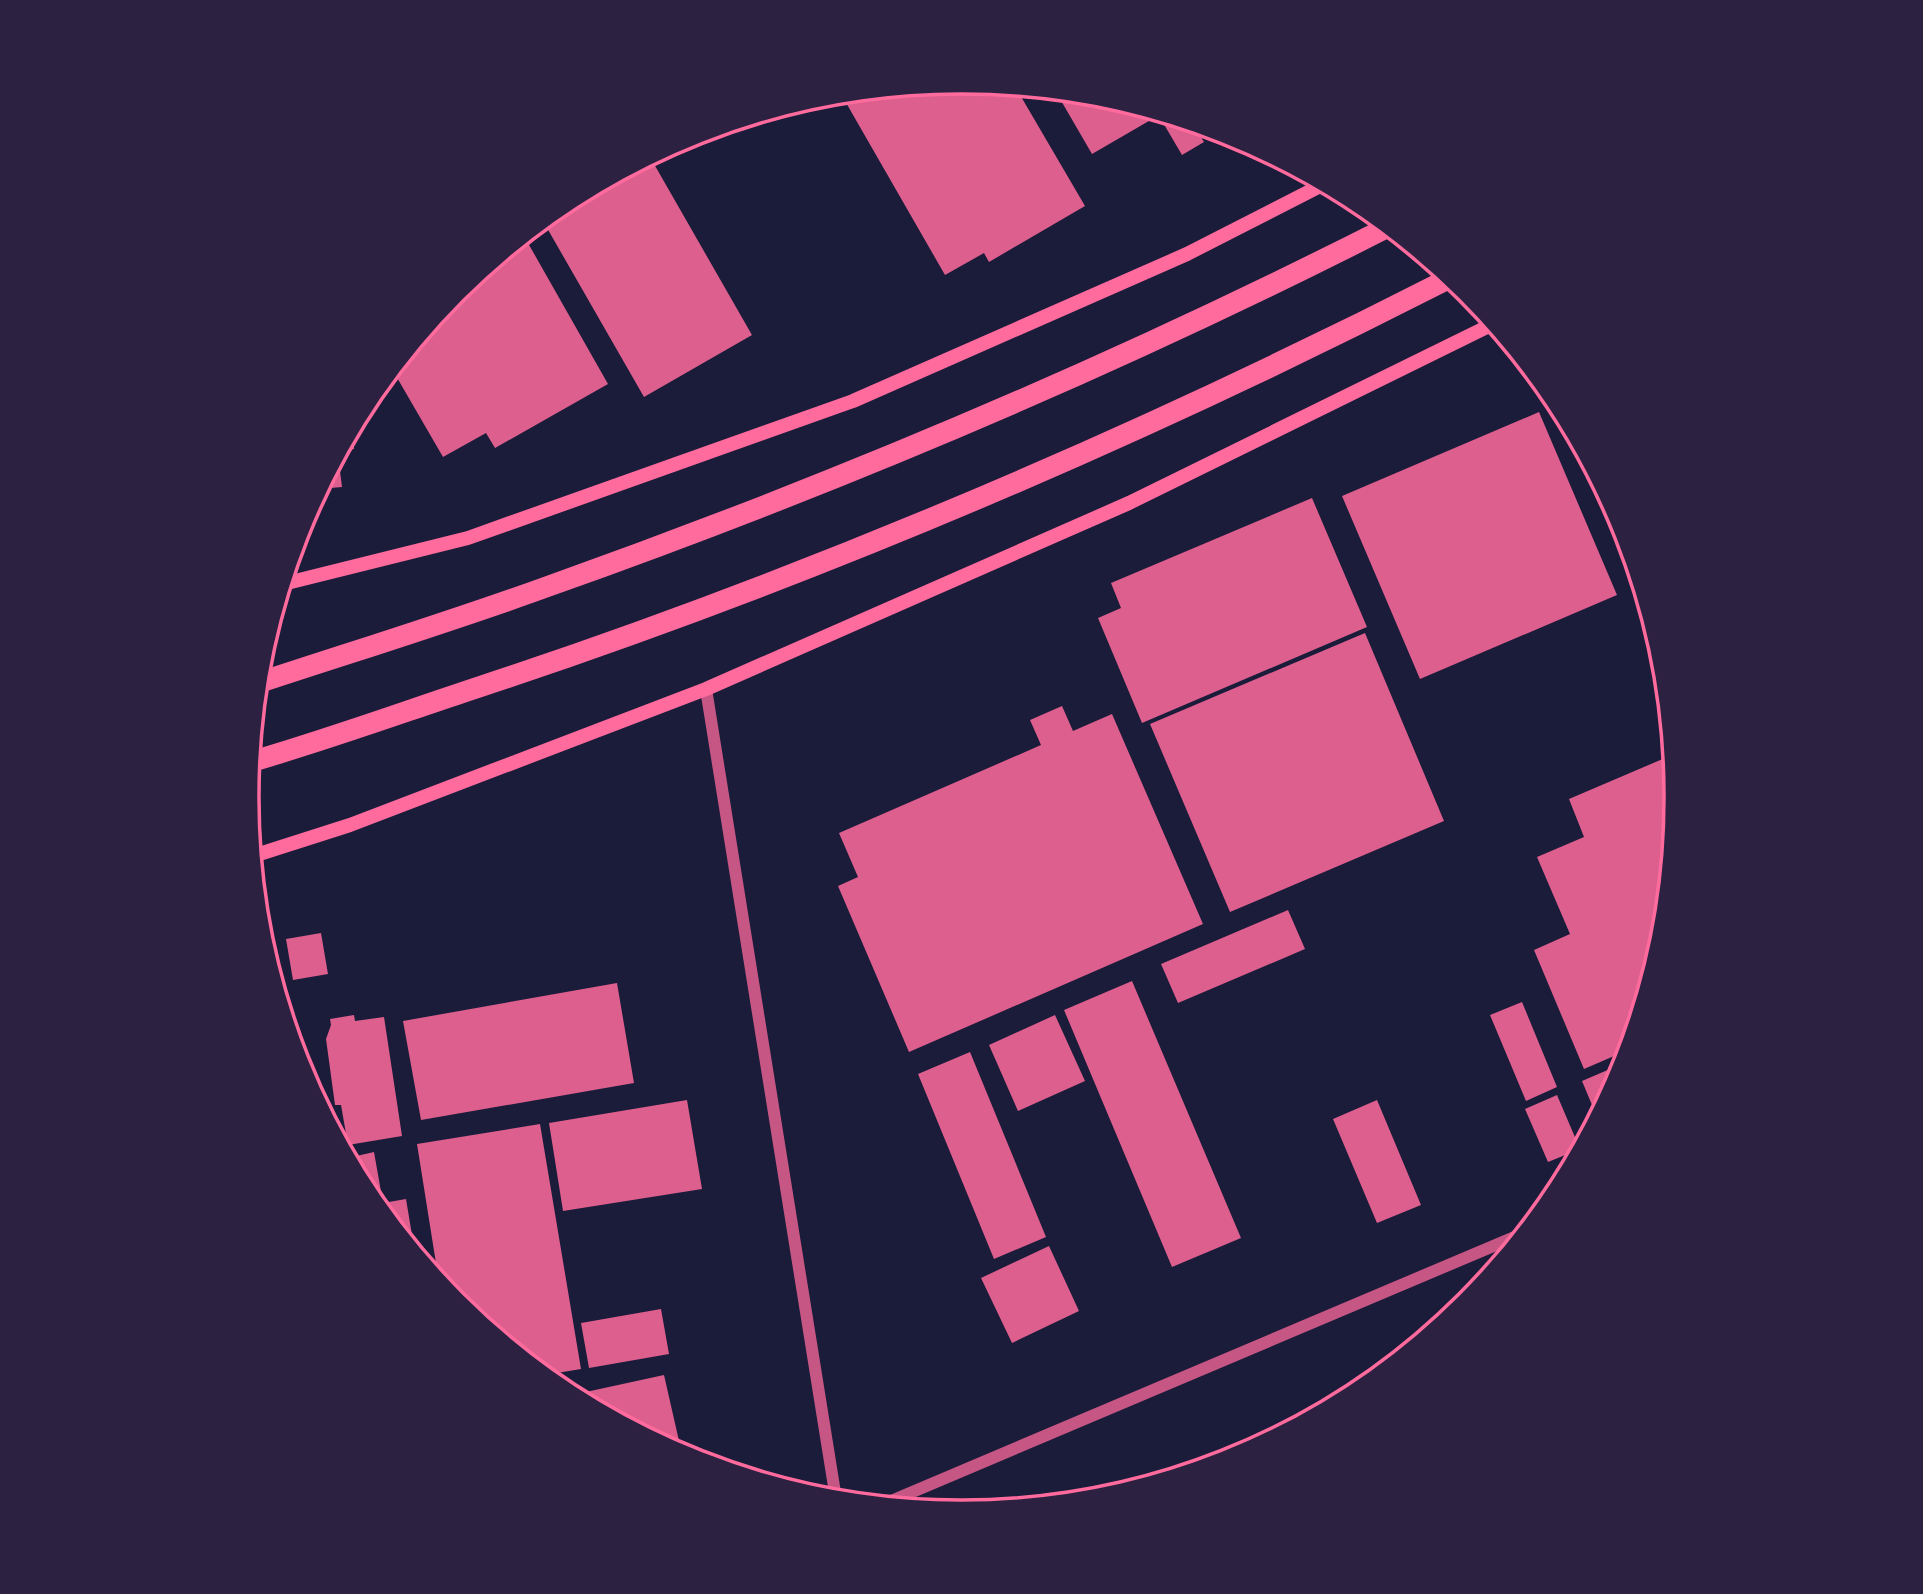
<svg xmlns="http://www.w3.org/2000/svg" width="1923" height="1594" font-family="Helvetica,sans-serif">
<rect width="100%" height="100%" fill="#1b1b3a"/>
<path fill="#dd5f8e" d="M962,82L1016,88L1085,206L989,262L984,253L945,275L841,94Z
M1056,92L1101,96L1161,114L1092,154Z
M1169,117L1193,124L1204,142L1182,155L1162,121Z
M650,157L752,335L644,397L543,221L565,202Z
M524,236L608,384L495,448L486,433L443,457L392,369L456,291Z
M1539,412L1617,595L1420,679L1342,496Z
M352,429L354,449L340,451L349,434Z
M338,455L342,487L319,489Z
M1312,498L1367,627L1142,723L1098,618L1121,608L1111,583Z
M1365,633L1444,821L1230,912L1150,724Z
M1062,706L1073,731L1112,714L1203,924L909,1052L838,886L858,877L839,833L1041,745L1030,720Z
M1672,755L1676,797L1662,937L1628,1050L1584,1069L1534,950L1570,934L1537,857L1584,837L1569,799Z
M1288,910L1305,949L1178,1003L1161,964Z
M321,933L328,974L293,980L286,939Z
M1132,981L1241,1238L1172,1267L1064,1010Z
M617,983L634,1083L421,1120L403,1021Z
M1522,1002L1557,1087L1526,1101L1490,1015Z
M354,1015L355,1021L384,1017L402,1136L348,1145L341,1105H335L326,1039L331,1025L330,1019Z
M1055,1015L1085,1081L1018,1111L989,1045Z
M970,1052L1046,1237L994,1259L918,1074Z
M1610,1069L1616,1082L1597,1117L1582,1081Z
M1557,1095L1580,1149L1548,1162L1525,1109Z
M687,1100L702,1189L563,1211L549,1123Z
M1377,1100L1421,1205L1377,1223L1333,1119Z
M540,1124L581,1369L545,1375L456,1302L439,1282L417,1144Z
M374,1152L383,1203L406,1199L415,1253L367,1194L354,1170L352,1157Z
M1049,1246L1079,1311L1012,1343L981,1278Z
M661,1309L669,1354L589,1368L581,1323Z
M664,1375L682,1454L572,1395Z
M1275,1433L1276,1435L1235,1457L1190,1471V1469Z"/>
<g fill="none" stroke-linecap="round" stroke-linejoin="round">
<path stroke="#c65784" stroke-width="12" d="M706,689L836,1499
M884,1504L1524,1233"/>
<path stroke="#ff6b9d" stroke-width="14" d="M283,584L468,538L853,401L1187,254L1324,184
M253,856L350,825L706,689L1129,503L1493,324"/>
<path stroke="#ff6b9d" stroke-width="21" d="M258,683C355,651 453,621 549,586C836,484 1117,365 1388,227
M250,762C323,741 395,715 467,691C805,580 1133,440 1450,278"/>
</g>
<path d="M0 0H1923V1594H0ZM961 94H962A702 702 0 0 1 1664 796V798A702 702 0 0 1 962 1500H961A702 702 0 0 1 259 798V796A702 702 0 0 1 961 94Z" fill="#2d2142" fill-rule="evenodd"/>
<path fill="none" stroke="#ff6b9d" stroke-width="3.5" d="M961 94H962A702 702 0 0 1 1664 796V798A702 702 0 0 1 962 1500H961A702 702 0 0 1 259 798V796A702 702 0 0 1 961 94Z"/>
</svg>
